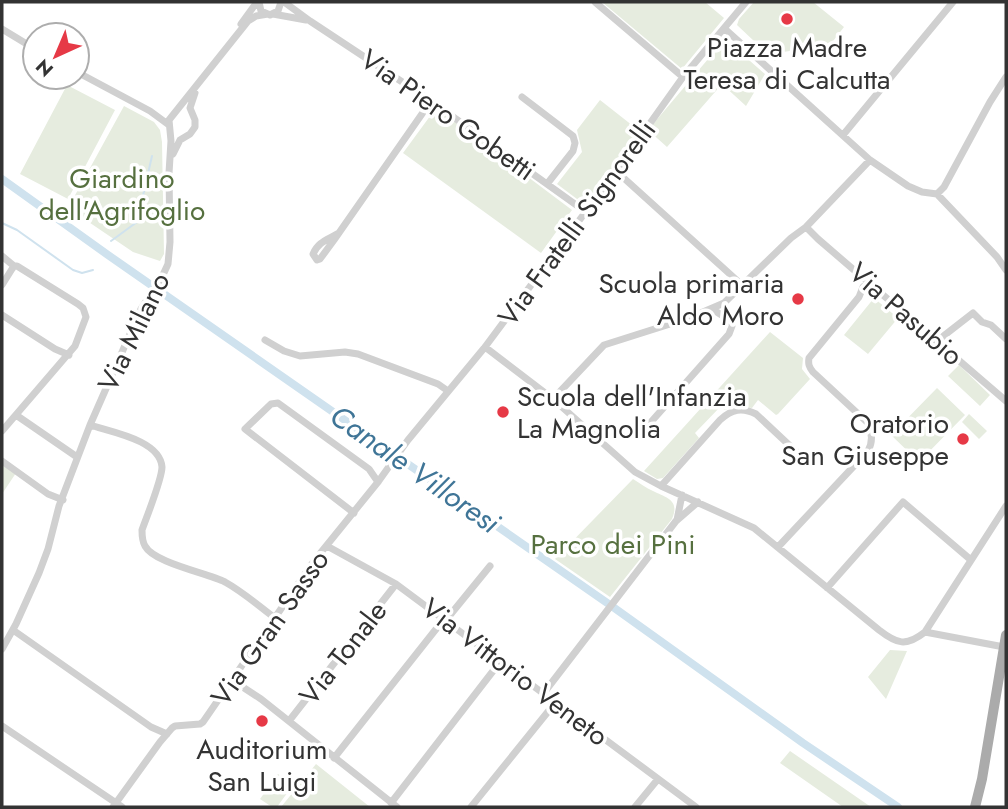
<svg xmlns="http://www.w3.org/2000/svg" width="1008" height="809" font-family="Jost,sans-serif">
<rect width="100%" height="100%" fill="#fff"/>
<path fill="#e6ecdf" d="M602,2H705L724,18L682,69Z
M754,2H813L844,27L830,45L783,52L775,61L737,25L739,19Z
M725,39L765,74L746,106L722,84L667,147L648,130Z
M67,85L115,110L68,199L20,174Z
M600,100L642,133L585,205L557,184L582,152L577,130Z
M124,106L154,122L160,130L162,142L164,254L160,261L133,252L68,208Z
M436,108L572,210L541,253L403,153Z
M874,298L898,318L868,354L844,335Z
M770,332L803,358L802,369L810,379L778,414L776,415L758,400L752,408L738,406L724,410L722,405L695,433L699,438L663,478L657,479L644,471Z
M959,365L990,395L980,406L948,376Z
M937,388L965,415L919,462L891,435Z
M969,414L987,431L979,439L962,422Z
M2,464L16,473L2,494Z
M633,479C640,483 646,488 653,491C667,498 680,500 672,519L610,597L555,559Z
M890,650L907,651L886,699L868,677Z
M790,751L871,807H843L780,763Z
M316,764L370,807H281Z
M278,774L293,785L277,807H272L260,799Z"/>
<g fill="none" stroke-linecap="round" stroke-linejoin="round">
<path stroke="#cfe2ee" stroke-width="2" d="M2,223L17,230L73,270L82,273L93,270
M111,241L137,222L152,156"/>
<path stroke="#cfe2ee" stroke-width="8" d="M2,179L108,255L613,607L803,743L898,807"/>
<path stroke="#d0d0d0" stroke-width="7" d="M259,2L261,11L270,15L278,11L281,2
M284,2L310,21L431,101L586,212
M595,2L683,77
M273,14L306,20
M241,24L257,2
M2,29L35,49
M725,29L870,160L908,186L922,192L937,194L997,257L1006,270
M77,72L150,111L169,125
M522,97L573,136L575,143L573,151L547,184
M843,135L953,2
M173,154L180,140L190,134L195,127V120L190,108L195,93
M616,171L742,285
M937,194L944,187L990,102L1006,77
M806,227L818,239L1006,401
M337,234C327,240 318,242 313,254L317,260L320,259L334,240L431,101
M2,256L14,266
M2,285L12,269L14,266H17L78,304L83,308L86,317L75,346L2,431
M2,315L55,349L69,355
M265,340L284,351L300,356L345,352L358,354L438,384L448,391
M937,341L973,313L982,322L991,325L1006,339
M485,347L553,399L635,472L661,486L754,528L879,630C897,644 906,647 925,632L1006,506
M553,399L604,345L689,318L724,303L791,238L806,227L870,160
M16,415L77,457
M90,425C111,432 160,440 162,467C162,479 147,516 142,530C142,535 142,541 145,546C154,563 207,573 225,582C243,592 259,606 275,618
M643,431L729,334L732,326L731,321L712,309
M2,461L48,494L63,500
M661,486L720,420C732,409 742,407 756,414L803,458
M354,513L245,429L271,404L278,403L369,469L378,482
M677,520L682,495
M327,546L396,584L696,807
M778,547L868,451C873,442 872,432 868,423L813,372C809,367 808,364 809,358L859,297L863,287L869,282
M827,588L903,502L971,560
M446,620L490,566
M13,630L151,727L167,734
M925,632L1004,647
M2,649L16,624L39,573L48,549L59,506L90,425L141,309L162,277L168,264L170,242L169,173L171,141L169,120L248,21L256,16L268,14
M232,680L261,699L397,807
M543,694L676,521L698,502
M289,721L396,584
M2,726L122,807
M334,758L444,619
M391,803L500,662
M113,807L160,742L172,728L175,726L200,724L203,722L314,561L378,482L408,440L485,347L616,171L683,77L746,2
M471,807L555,703
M635,807L658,779"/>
<path stroke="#ababab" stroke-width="10" d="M975,807L982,779L1006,635"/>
</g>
<g fill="#e63946" stroke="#fff" stroke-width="2.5">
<circle cx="787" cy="19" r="7"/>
<circle cx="798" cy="299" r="7"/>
<circle cx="503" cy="412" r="7"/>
<circle cx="963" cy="439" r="7"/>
<circle cx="262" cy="721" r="7"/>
</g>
<g text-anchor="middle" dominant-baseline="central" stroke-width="7" stroke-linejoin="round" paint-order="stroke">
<g font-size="28" fill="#333" stroke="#fff">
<text x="787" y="47">Piazza Madre<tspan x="787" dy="32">Teresa di Calcutta</tspan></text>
<text x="784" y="283" text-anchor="end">Scuola primaria<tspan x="784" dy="32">Aldo Moro</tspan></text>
<text x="517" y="396" text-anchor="start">Scuola dell'Infanzia<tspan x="517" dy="32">La Magnolia</tspan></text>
<text x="949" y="423" text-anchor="end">Oratorio<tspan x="949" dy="32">San Giuseppe</tspan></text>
<text x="262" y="749">Auditorium<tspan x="262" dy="32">San Luigi</tspan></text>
</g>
<g font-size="28" fill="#333" stroke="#fff">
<text transform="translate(448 115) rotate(35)">Via Piero Gobetti</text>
<text transform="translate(577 223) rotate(-54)">Via Fratelli Signorelli</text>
<text transform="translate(906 314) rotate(41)">Via Pasubio</text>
<text transform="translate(134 332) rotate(-64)">Via Milano</text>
<text transform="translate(270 628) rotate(-55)">Via Gran Sasso</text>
<text transform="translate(343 653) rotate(-52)">Via Tonale</text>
<text transform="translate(515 672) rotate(37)">Via Vittorio Veneto</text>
</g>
<g font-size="28" fill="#56703f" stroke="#fff">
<text x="122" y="178">Giardino<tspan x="122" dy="32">dell'Agrifoglio</tspan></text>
<text x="613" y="544">Parco dei Pini</text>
</g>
<g font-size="30" font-style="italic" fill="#3f7597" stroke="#fff">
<text transform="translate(415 469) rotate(35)">Canale Villoresi</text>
</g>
</g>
<rect width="1008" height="809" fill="none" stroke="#333333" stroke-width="7"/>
<g transform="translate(56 56) rotate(224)"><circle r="33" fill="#ffffff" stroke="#adadad" stroke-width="2"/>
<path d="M0-5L12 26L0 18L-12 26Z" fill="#e63946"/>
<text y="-10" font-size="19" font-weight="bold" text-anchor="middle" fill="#333333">N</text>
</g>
</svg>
